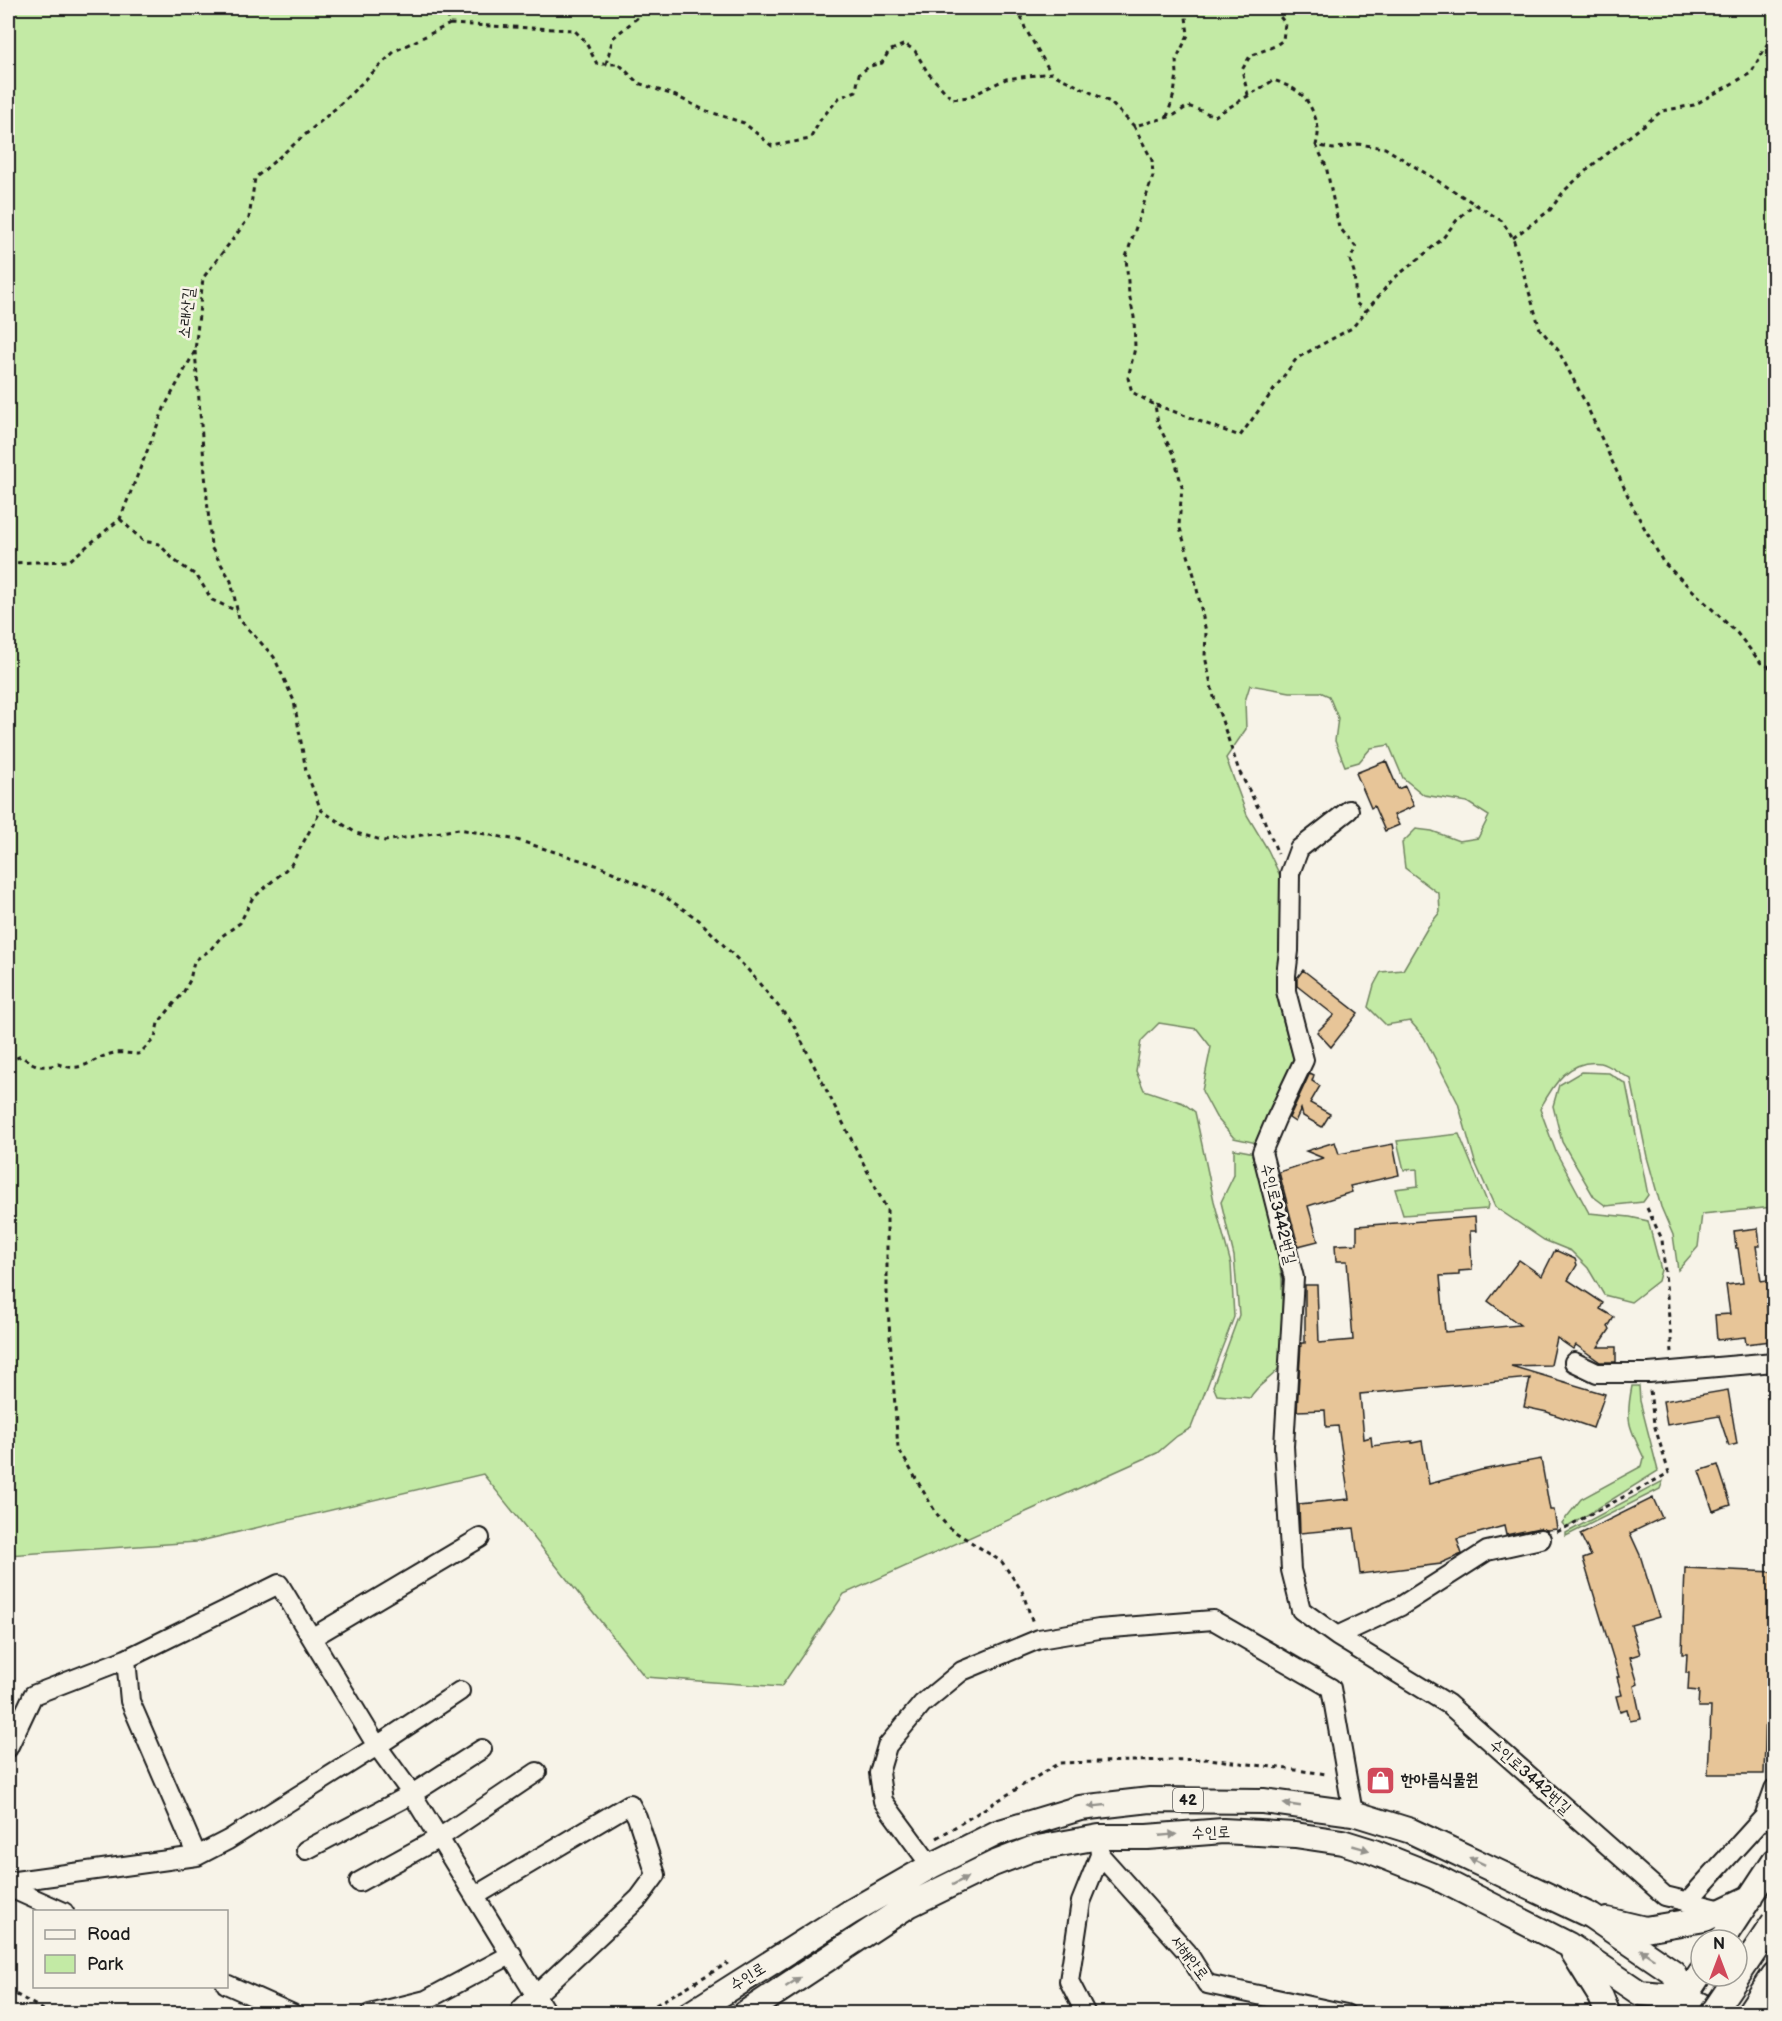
<svg xmlns="http://www.w3.org/2000/svg" width="1782" height="2021" font-family="'Balsamiq Sans','Poor Story',sans-serif">
<rect width="100%" height="100%" fill="#f7f3e8"/>
<filter id="ink" filterUnits="userSpaceOnUse"><feTurbulence type="fractalNoise" baseFrequency=".0167" numOctaves="2"/><feDisplacementMap in="SourceGraphic" scale="12" xChannelSelector="R" yChannelSelector="G"/><feConvolveMatrix kernelMatrix="1 2 1 2 8 2 1 2 1" color-interpolation-filters="sRGB"/></filter>
<g filter="url(#ink)">
<path fill="#c3eaa5" stroke="#708360" stroke-width="1.5" d="M8,8H1774V1207L1702,1214L1698,1247L1678,1270L1673,1235L1661,1207L1647,1157L1631,1079C1622,1075 1610,1065 1601,1063C1569,1058 1553,1085 1540,1109L1556,1152L1589,1213L1630,1217L1648,1221L1661,1270L1658,1281L1631,1302L1604,1295L1588,1268L1571,1251L1544,1240L1495,1207L1475,1162L1458,1103L1424,1037L1410,1021L1386,1025L1368,1007L1374,985L1381,972L1403,970L1428,927L1440,912L1439,894L1405,868L1402,843L1416,829L1432,831L1459,841L1478,838L1489,816L1467,802L1424,795L1403,778L1389,745L1371,748L1359,762L1345,766L1335,741L1338,718L1329,696L1320,692H1290L1250,685L1245,701L1246,729L1226,758L1247,815L1268,850L1282,880L1277,998L1294,1061L1261,1144L1234,1138L1216,1117L1202,1091L1211,1047L1197,1029L1159,1023L1141,1041L1136,1071L1144,1090L1183,1103L1195,1112L1214,1201L1231,1264L1234,1317L1191,1428L1177,1436L1157,1453L844,1594L781,1687L645,1677L483,1474L196,1542L8,1555Z
M1581,1072L1609,1073L1626,1084L1648,1195L1643,1202L1606,1206L1594,1197L1562,1142L1553,1106L1559,1085Z
M1459,1134L1488,1204L1487,1209L1403,1215L1395,1189L1418,1186L1417,1169L1404,1170L1397,1141Z
M1234,1149L1255,1153L1264,1184L1282,1278L1283,1360C1278,1377 1258,1382 1250,1398L1217,1395L1213,1386L1239,1315L1234,1256L1221,1202L1234,1175Z
M1632,1386H1639L1640,1401L1658,1471L1566,1528L1562,1523L1581,1499L1642,1466L1644,1458C1629,1427 1625,1421 1632,1386Z
M1663,1481L1660,1489L1566,1536V1533Z"/>
<path fill="#e7c598" stroke="#1c1c1c" stroke-width="1.5" d="M1386,761L1398,789L1405,786L1414,806L1394,815L1399,825L1385,831L1374,806L1371,808L1356,773Z
M1303,970L1358,1013L1331,1047L1317,1032L1334,1015L1297,986V978Z
M1310,1073L1314,1075L1312,1081L1320,1086L1310,1103L1330,1114L1322,1127L1303,1116L1301,1109L1295,1122L1289,1118Z
M1335,1142L1339,1154L1393,1144L1399,1175L1350,1186L1352,1192L1308,1206L1318,1241L1298,1246L1279,1172L1323,1158L1306,1151Z
M1475,1217L1476,1231H1470L1472,1270L1459,1271V1275L1440,1276L1445,1332L1520,1325L1488,1301L1519,1260L1542,1276L1555,1250L1575,1259L1577,1265L1568,1280L1603,1303L1600,1309L1614,1317L1608,1327L1610,1329L1598,1347H1616V1362H1600L1576,1345L1573,1349L1557,1338L1551,1365L1511,1366L1605,1394L1593,1428L1547,1412L1524,1407L1530,1378L1360,1394L1364,1439L1371,1437L1372,1446L1412,1441V1443L1422,1441L1429,1484L1481,1470L1541,1459L1550,1510H1554L1557,1529L1547,1530L1539,1528L1506,1535L1504,1526L1457,1539L1462,1554L1441,1563V1564L1360,1574L1354,1528L1300,1533L1299,1504L1349,1499L1338,1426L1326,1427L1325,1410L1297,1411L1301,1343H1305V1285H1317L1319,1343L1353,1340L1347,1261H1336L1335,1245L1357,1244V1226Z
M1758,1228L1760,1246H1756L1761,1281L1773,1279L1774,1289V1305L1767,1306L1771,1341L1746,1344L1745,1337L1717,1340L1715,1315L1730,1314L1726,1285L1743,1283L1738,1248H1736L1734,1231Z
M1728,1390L1737,1444L1729,1446L1719,1416L1667,1425L1663,1401Z
M1718,1465L1731,1505L1713,1511L1699,1471Z
M1653,1498L1662,1518L1630,1533L1640,1555L1659,1617L1631,1625L1640,1654L1630,1657L1638,1684L1634,1686L1641,1719L1630,1721L1627,1709L1620,1711L1616,1696L1622,1695L1617,1677H1619L1583,1559L1591,1556L1580,1534Z
M1685,1568L1774,1572V1640H1773L1771,1694L1768,1693L1766,1709L1764,1774H1708L1711,1707H1698L1699,1691L1688,1690L1689,1673H1686L1687,1654H1682Z"/>
<g fill="none" stroke-linecap="round" stroke-linejoin="round">
<defs>
<path id="minor" d="M1574,1362L1597,1373H1649L1774,1362
M1541,1539L1487,1551L1401,1606L1337,1636L1448,1704L1665,1896L1722,1910
M1337,1636L1301,1610L1291,1570L1284,1446L1294,1278L1262,1152L1276,1119L1304,1060L1286,991V975L1289,951L1290,873L1299,849L1349,810
M313,1637L480,1538
M460,1691L377,1746L228,1840L197,1856L130,1701L126,1659L279,1584L377,1746L412,1794L547,2014
M8,1748L33,1695L126,1659
M306,1850L412,1794L482,1749
M1100,1855L1187,1952L1207,1984L1346,2014
M931,1866L883,1801L879,1773L887,1746L922,1704L962,1671L1039,1639L1099,1629L1213,1620L1331,1688L1353,1813
M8,1882L197,1856
M359,1882L439,1838L537,1772
M8,1887L64,1912
M475,1896L630,1804L637,1817L656,1875L639,1898L521,2009
M1687,1902L1764,1817L1774,1789
M226,1984L293,2014
M370,2014L426,2000L512,1954
M1086,2014L1069,1981L1081,1902L1100,1855L1099,1844"/>
<path id="major" d="M1607,1920L1645,1929L1705,1919L1751,1897
M1722,1940L1774,1861
M1573,1952L1601,1997L1608,2014
M690,2014L849,1913L931,1866L997,1833L1080,1808L1150,1800L1263,1801L1353,1813L1411,1831L1591,1916L1673,1972L1685,1997
M744,2014L909,1905L993,1864L1032,1849L1099,1837H1147L1223,1831L1295,1835L1342,1842L1371,1851L1434,1876L1569,1945L1640,1993L1685,1997L1718,2014
M1673,2014L1701,1972
M1748,2014L1774,1975"/>
</defs>
<use href="#minor" stroke="#1c1c1c" stroke-width="22"/>
<use href="#major" stroke="#1c1c1c" stroke-width="28"/>
<path stroke="#1c1c1c" stroke-width="3" stroke-dasharray="4.5 4.5" stroke-linecap="butt" d="M1018,8L1025,28L1051,73
M450,24L574,30L585,41L597,64H619L638,83L676,96L704,110L744,123L772,146L810,139L821,119L839,98L856,91L859,74L870,66L882,63L889,51L905,44L915,51L928,73L952,99L969,97L1006,79L1051,73L1110,102L1134,126L1173,116L1188,106L1215,116L1274,80C1296,89 1306,93 1315,117C1319,128 1319,133 1316,145L1333,149L1358,144L1385,148L1502,221L1513,238L1540,329L1558,350L1584,400L1633,507L1663,562L1737,633L1761,663L1774,669
M606,64L613,38L637,18L636,8
M1248,95L1242,70L1250,56L1275,46L1283,40L1285,23L1273,8
M1167,117L1174,94L1177,74L1176,60L1188,35L1185,8
M1134,126L1152,160L1153,176L1126,257L1129,294L1134,317L1135,348L1128,378L1132,392L1155,405L1158,424L1174,456L1182,487L1179,525L1194,575L1206,632L1205,656L1213,694L1239,771L1262,815L1278,854
M1316,145L1326,166L1339,227L1356,247L1350,260L1354,272L1356,303L1365,311
M1513,238L1550,210L1564,191L1590,167L1662,111L1694,105L1751,73L1774,32
M195,351L211,547L231,581L239,619L274,657L294,701L306,771L321,810L356,833L385,841L459,829L517,840L599,866L661,894L699,920L749,971L793,1024L887,1210V1295L898,1448L936,1513L949,1528L1002,1562L1022,1591L1033,1623
M1156,405C1184,415 1211,426 1240,436L1297,358L1352,328L1393,279L1421,257L1443,238L1457,220L1474,204
M120,519L143,541L159,544L175,561L197,576L212,600L237,611
M8,563L69,561L120,519L165,406L195,351L203,278L249,218L255,178L336,108L395,51L450,24L446,8
M8,1062L21,1056C34,1066 43,1069 58,1064C84,1074 91,1058 114,1053C122,1052 131,1054 139,1054L155,1038L158,1023L183,993L190,980L194,961L210,950L222,936L240,923L252,899L291,865L321,810
M1647,1208L1662,1239L1672,1352
M1557,1532L1669,1473L1654,1424L1650,1390
M937,1838L1059,1763L1209,1759L1327,1774
M8,1990L51,2014
M640,2014L728,1963"/>
<use href="#minor" stroke="#f7f3e8" stroke-width="18"/>
<use href="#major" stroke="#f7f3e8" stroke-width="24"/>
<defs>
<path id="major-bridge" d="M1712,2014L1774,1922"/>
</defs>
<use href="#major-bridge" stroke="#1c1c1c" stroke-width="28" stroke-linecap="butt"/>
<use href="#major-bridge" stroke="#f7f3e8" stroke-width="24"/>
</g>
<defs><path id="oneway-solid" d="M-6-.8H1V-3.2L6.5 0L1 3.2V.8H-6Z" transform="scale(1.5)"/></defs>
<g fill="#94928c">
<use href="#oneway-solid" transform="translate(1292 1805) rotate(-172)"/>
<use href="#oneway-solid" transform="translate(1097 1806) rotate(174)"/>
<use href="#oneway-solid" transform="translate(1168 1835) rotate(-5)"/>
<use href="#oneway-solid" transform="translate(1361 1848) rotate(16)"/>
<use href="#oneway-solid" transform="translate(1477 1861) rotate(-155)"/>
<use href="#oneway-solid" transform="translate(960 1881) rotate(-27)"/>
<use href="#oneway-solid" transform="translate(1647 1954) rotate(-146)"/>
<use href="#oneway-solid" transform="translate(793 1982) rotate(-33)"/>
</g>
</g>
<defs>
<symbol id="shop-square" viewBox="-11 -11 22 22"><rect x="-9" y="-9" width="18" height="18" rx="4" fill="#d1495b" stroke="#f7f3e8"/><path d="M-5-2.5h2.3a2.7 3.5 0 0 1 5.4 0H5L5.5 6h-11ZM-1.5-2.5h3a1.5 2.3 0 0 0-3 0Z" fill="#fff"/></symbol>
</defs>
<g fill-rule="evenodd">
<use href="#shop-square" x="1364" y="1764" width="33" height="33"/>
</g>
<g text-anchor="middle" dominant-baseline="central" stroke-width="5" stroke-linejoin="round" paint-order="stroke">
<rect fill="#f7f3e8" stroke="#5e5c59" stroke-width="1.5" x="1173" y="1788" width="30" height="24" rx="4.5"/>
<g font-size="15" font-weight="bold" fill="#1c1c1c">
<text x="1188" y="1800">42</text>
</g>
<g font-size="16" fill="#1c1c1c" stroke="#f7f3e8">
<text transform="translate(187 313) rotate(-84)">소래산길</text>
<text transform="translate(1278 1214) rotate(76)">수인로3442번길</text>
<text transform="translate(1530 1777) rotate(42)">수인로3442번길</text>
<text transform="translate(1211 1833) rotate(-2)">수인로</text>
<text transform="translate(1189 1958) rotate(53)">서해안로</text>
<text transform="translate(748 1977) rotate(-32)">수인로</text>
</g>
<g font-size="16" font-weight="bold" fill="#1c1c1c" stroke="#f7f3e8" text-anchor="start">
<text x="1401" y="1780">한아름식물원</text>
</g>
</g>
<rect width="1782" height="2021" fill="none" stroke="#f7f3e8" stroke-width="30"/>
<rect x="15" y="15" width="1752" height="1991" fill="none" stroke="#1c1c1c" stroke-width="2" filter="url(#ink)"/>
<rect x="33" y="1910" width="195" height="78" fill="#f7f3e8" stroke="#9f9d96" stroke-width="1.5"/>
<rect x="45" y="1930" width="30" height="9" fill="#f7f3e8" stroke="#9f9d96" stroke-width="1.5"/>
<text x="87" y="1940" font-size="18" fill="#1c1c1c">Road</text>
<rect x="45" y="1955" width="30" height="18" fill="#c3eaa5" stroke="#9f9d96" stroke-width="1.5"/>
<text x="87" y="1970" font-size="18" fill="#1c1c1c">Park</text>
<g transform="translate(1719 1958)"><circle r="28" fill="#f7f3e8" stroke="#9f9d96" stroke-width="1.5"/>
<path d="M0-4.5L10 22L0 15L-10 22Z" fill="#d1495b"/>
<text y="-9" font-size="16" font-weight="bold" text-anchor="middle" fill="#1c1c1c">N</text>
</g>
</svg>
